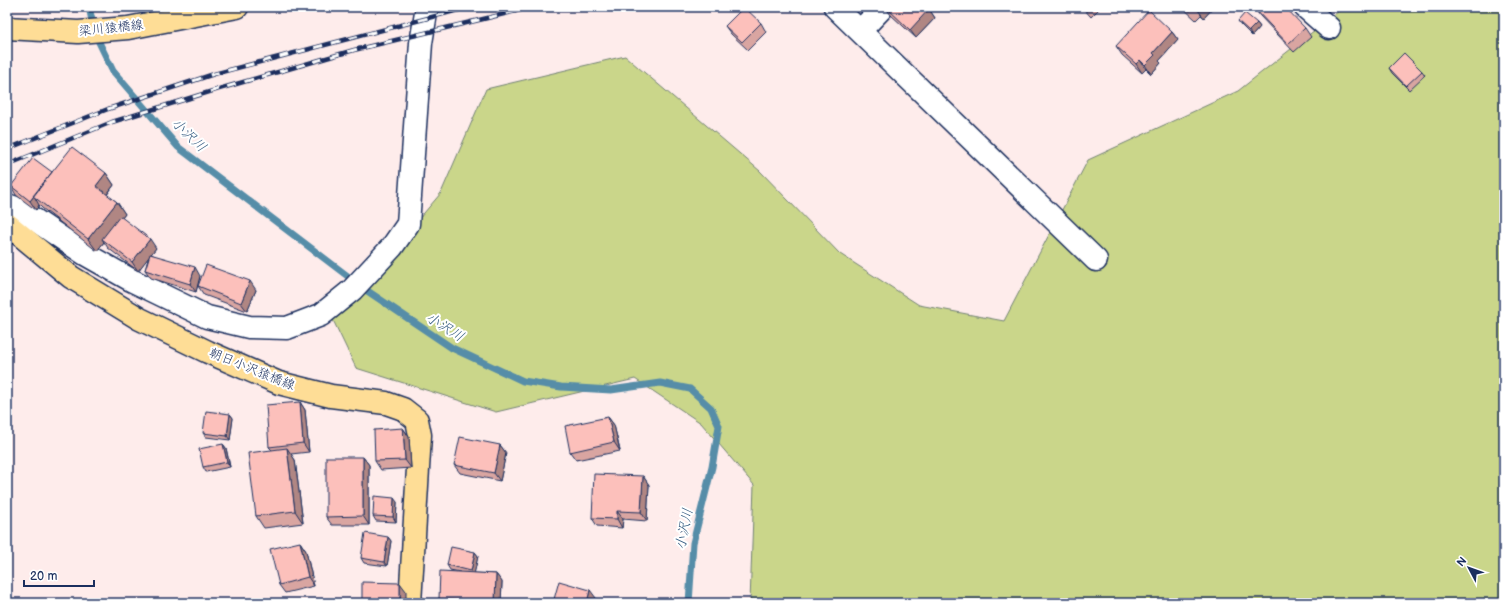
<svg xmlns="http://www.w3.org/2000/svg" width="1511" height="610" font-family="'Balsamiq Sans','Klee One',sans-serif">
<rect width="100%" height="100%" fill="#feeceb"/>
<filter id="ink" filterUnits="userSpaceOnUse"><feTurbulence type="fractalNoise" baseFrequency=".025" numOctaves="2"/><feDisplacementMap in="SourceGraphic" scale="8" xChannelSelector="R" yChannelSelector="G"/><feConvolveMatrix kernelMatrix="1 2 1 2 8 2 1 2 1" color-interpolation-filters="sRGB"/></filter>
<g filter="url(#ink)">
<path fill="#cad68a" stroke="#728274" d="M1344,7H1504V603H750L754,485L701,423L635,379L496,412L356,368L333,320L441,193L486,89L625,56L760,171L840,254L919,305L1004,321L1088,160L1238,91Z"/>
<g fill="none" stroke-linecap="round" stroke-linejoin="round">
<path stroke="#568da8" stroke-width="7" d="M89,7L95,34L113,71L178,147L366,290L452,348L523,381L561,387L611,390L660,383L690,389L711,408L719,426L712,467L693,543L689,603"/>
<defs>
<path id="minor" d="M835,7L1096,260
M1305,7L1329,28
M860,31L883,7
M7,205L19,209L85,254L131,280L207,317L249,327L287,328L321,315L352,290L392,247L408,224L421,43L427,7"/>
<path id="major" d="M7,28L78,32L128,28L237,7
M7,224L71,277L140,319L208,352L279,383L331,396L386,403L403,409L417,420L420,435L410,603"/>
</defs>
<use href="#minor" stroke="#1b2f5e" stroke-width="25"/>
<use href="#major" stroke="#1b2f5e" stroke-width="25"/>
<use href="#minor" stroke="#fff" stroke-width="22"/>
<use href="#major" stroke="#fedd96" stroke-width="22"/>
<defs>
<path id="rail" d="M7,149L108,109L214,74L470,7
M7,165L112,122L219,89L354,50L533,7"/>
</defs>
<use href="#rail" stroke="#1b2f5e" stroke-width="4.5"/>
<use href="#rail" stroke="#fff" stroke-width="3" stroke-dasharray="9" stroke-linecap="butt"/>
</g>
<path fill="#d9a5a1" stroke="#1b2f5e" d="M752,7H757L755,10Z
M885,7L931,12L935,18L916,38L891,15Z
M1082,7H1101L1091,17Z
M1182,7H1212L1211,8L1212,9L1204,18L1201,15L1196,20Z
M1254,8L1305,28L1311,37L1294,52L1260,16Z
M1238,21L1257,23L1260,27L1252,36L1241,25Z
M761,23L766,32L748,50L731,34L725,26Z
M1172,32L1178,40L1159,61L1161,63L1151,74L1146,69L1142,73L1122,55L1116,46Z
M1389,68L1422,71L1425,75L1409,90L1392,73Z
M7,88L12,95L7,98Z
M52,172L106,173L114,185L107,195L117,202L125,214L122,218L156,248L151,254L200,276L196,292L151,278L145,270L149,256L138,271L108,248L104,242L97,251L42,208L39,205L36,210L16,195L11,186Z
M198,286L256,290L247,311L204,295Z
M300,402L305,410L309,452L291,454L295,460L303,523L264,528L256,516L272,450L269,447Z
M230,414L233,418L230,440L206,437L203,433Z
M608,417L614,425L620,451L576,460L570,452Z
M403,428L409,437L411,468L381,470L375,461Z
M223,444L226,448L230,467L206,472L203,467Z
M500,445L506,453L500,481L460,473L454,465Z
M363,457L369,465V525H332L326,517Z
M643,476L649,485L647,521L623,519L622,528L597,526L592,518Z
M397,502L396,522L376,521L373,516Z
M388,537L391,541L387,566L364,563L361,558Z
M300,542L306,551L314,586L285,593L279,585Z
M475,552L478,556L474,573L496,574L502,582L501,603H441L439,599L460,572L450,570L447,565Z"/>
<path fill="#b08683" stroke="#1b2f5e" d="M925,7H936L931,12L935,18L916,38L910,30Z
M1200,7H1212L1211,8L1212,9L1204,18L1198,10Z
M1257,23L1260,27L1252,36L1249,31Z
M1172,32L1178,40L1159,61L1161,63L1151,74L1145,65L1153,53Z
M1140,60L1146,69L1142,73L1136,64Z
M106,173L114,185L104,198L96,186Z
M34,196L39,205L36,210L30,201Z
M117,202L125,214L104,241L102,239L104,242L97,251L88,239Z
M150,239L156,248L138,271L132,262Z
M195,267L200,276L196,292L190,284Z
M250,281L256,290L247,311L241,303Z
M300,402L305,410L309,452L303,443Z
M230,414L233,418L230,440L227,436Z
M608,417L614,425L620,451L614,442Z
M403,428L409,437L411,468L405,460Z
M223,444L226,448L230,467L227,462Z
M500,445L506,453L500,481L494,473Z
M287,448L295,460L303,523L295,511Z
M363,457L369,465V525L363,516Z
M643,476L649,485L647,521L641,512Z
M394,498L397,502L396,522L393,517Z
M617,511L623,519L622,528L617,519Z
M388,537L391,541L387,566L384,562Z
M300,542L306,551L314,586L308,577Z
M475,552L478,556L474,575L471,571Z
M496,574L502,582L501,603H495V602Z
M400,583L406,591V603H400Z
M590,590L596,598L595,603H587Z"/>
<path fill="#fcc0bb" stroke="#1b2f5e" d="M744,7L761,23L742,42L725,26Z
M886,7H926L929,9L910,30Z
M1185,7H1194L1190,11Z
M1195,7H1200L1198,10Z
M1255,7H1285L1305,28L1288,44L1254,8Z
M1149,10L1172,32L1153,53L1155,55L1145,65L1140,60L1136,64L1116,46Z
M1245,13L1257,23L1249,31L1238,21Z
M1404,53L1422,71L1406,86L1389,68Z
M72,147L106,173L96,186L117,202L88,239L33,196Z
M33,158L52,172L30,201L11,186Z
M120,216L150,239L132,262L102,239Z
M150,254L195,267L190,284L145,270Z
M206,265L250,281L241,303L198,286Z
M300,402L303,443L269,447L266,405Z
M206,411L230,414L227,436L203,433Z
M608,417L614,442L570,452L565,426Z
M403,428L405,460L375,461L374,430Z
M460,437L500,445L494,473L454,465Z
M223,444L227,462L203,467L199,449Z
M287,448L295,511L256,516L248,453Z
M326,457H363V516L326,517Z
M594,474L643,476L641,512L617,511V519L592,518Z
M374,496L394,498L393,517L373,516Z
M365,533L388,537L384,562L361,558Z
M300,542L308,577L279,585L270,549Z
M451,547L475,552L471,571L447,565Z
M440,571L496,574L495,602L439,599Z
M559,581L590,590L587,603H553Z
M362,582L400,583V603H362Z"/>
</g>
<g text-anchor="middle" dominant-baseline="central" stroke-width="4" stroke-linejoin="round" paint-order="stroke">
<g font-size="13" fill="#1b2f5e" stroke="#fff">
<text transform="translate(111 28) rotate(-6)">梁川猿橋線</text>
<text transform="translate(252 369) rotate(22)">朝日小沢猿橋線</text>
</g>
<g font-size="14" font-style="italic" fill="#385e83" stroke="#fff">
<text transform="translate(189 135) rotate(44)">小沢川</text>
<text transform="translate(445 327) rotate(32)">小沢川</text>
<text transform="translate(684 529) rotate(-79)">小沢川</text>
</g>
</g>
<rect width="1511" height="610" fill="none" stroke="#fff" stroke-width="24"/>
<rect x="12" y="12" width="1487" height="586" fill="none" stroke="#1b2f5e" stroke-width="1.5" filter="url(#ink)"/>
<g transform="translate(1469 568) rotate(311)" stroke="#ffffff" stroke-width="3" paint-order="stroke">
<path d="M0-3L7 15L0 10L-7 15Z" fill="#1b2f5e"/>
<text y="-6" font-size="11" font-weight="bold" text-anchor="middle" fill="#1b2f5e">N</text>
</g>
<path d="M24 580v6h70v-6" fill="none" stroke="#1b2f5e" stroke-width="2"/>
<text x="30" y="580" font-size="12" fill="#1b2f5e" stroke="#ffffff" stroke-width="3" paint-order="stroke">20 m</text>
</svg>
